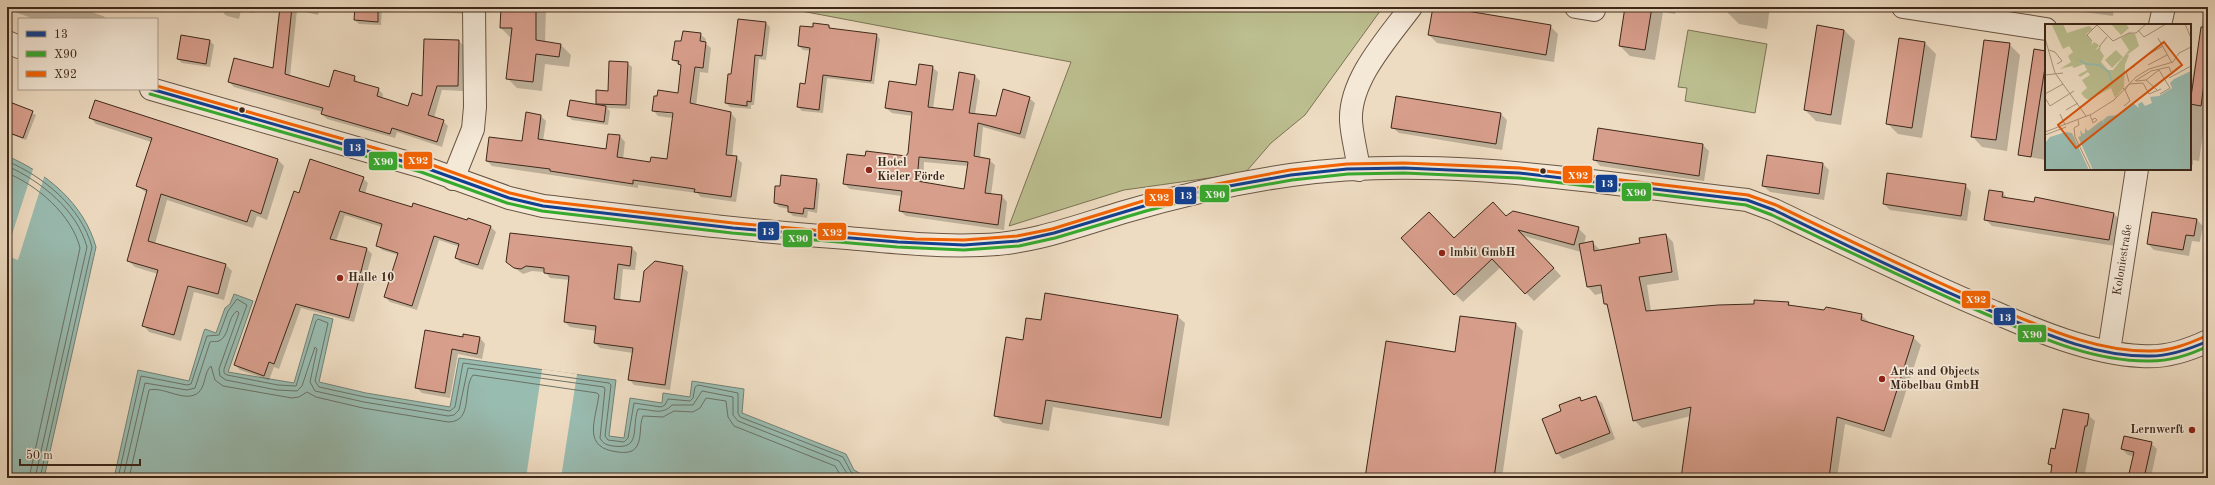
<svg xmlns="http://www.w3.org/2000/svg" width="2215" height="485" font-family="'Old Standard TT',serif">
<rect width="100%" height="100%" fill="#eedcc2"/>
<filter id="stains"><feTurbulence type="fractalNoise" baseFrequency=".005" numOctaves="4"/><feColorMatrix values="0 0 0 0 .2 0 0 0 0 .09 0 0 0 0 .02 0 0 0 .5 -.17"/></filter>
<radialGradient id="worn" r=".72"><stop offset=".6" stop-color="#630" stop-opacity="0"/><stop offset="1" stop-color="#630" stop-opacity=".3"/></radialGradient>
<path fill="#bcbf90" stroke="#7c7455" d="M780,7H1383L1305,115L1271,143L1245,173L1124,190L1009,226L1071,62Z
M1688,30L1767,44L1755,113L1685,101L1687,88L1678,87Z"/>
<path fill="#99bcb1" stroke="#748175" d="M7,156C47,173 84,204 96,247L44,478H7Z
M234,294L253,301L228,372L294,383L314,314L333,319L319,382L366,393L450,407L459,358L616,380L609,436L624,438L630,398L662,403L663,393L690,397L692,381L744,389L742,413L846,454L854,470L868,478H114L138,370L189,381L204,331L205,329L216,333L225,308L230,304Z"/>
<path fill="#eedcc2" d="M34,166L45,174L18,260L7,256V250Z
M542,369L577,374L561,478H526Z"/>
<path fill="#0003" fill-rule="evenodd" d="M7,7H77L103,16L107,19H34L7,9Z
M226,7H255L254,13L241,10L239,19L227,16L224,14Z
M281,7H320L318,15L297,10L290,76L330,88L354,77L359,84L378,89L383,94L382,99L409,107L423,98L459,41L464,46L463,91L442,90L434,118L443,121L448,126L442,147L397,132L395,138L327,119L322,114L323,112L234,87L229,82L274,69Z
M356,7H382L381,25L359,24L355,20Z
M424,7H471V14L429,12Z
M502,7H546L545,43L561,45L571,55L569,67L545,64L542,91L517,88L507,78L511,38L501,28Z
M1434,7L1550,26L1558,34L1554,62L1437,43L1429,35Z
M1626,7H1677L1675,14L1663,12L1655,60L1630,56L1620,46Z
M1729,7H1770L1767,29L1739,24L1728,13Z
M2061,7H2114L2113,16L2063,9Z
M2205,7H2208V114L2206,113L2199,161L2193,160V165L2190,164V91Z
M766,23L770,27L766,60L759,59L754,105H751V109L730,107L726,103L732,75Z
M829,26L832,29L876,35L880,39L874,84L827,78L823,113L802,111L798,107L806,85L811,51L803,50L799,46Z
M1844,30L1855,41L1841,125L1816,121L1805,110Z
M700,34L706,39L705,43L711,48L708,73L700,72L696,106L731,113L736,119L732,157H736L742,163L736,202L701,197L697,193L638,185V188L492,166L487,161L523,142L541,116L546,121L543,141L607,150L620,136L625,142L623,159L651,163L668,160L673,118L658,116L653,110L679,94L681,66L673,60L682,43ZM658,110L678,113V115L658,112Z
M1900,39L1925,43L1936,54L1922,138L1898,134L1887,123Z
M210,41L214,45L210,67L182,63L178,59Z
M2009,44L2020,55L2007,151L1982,147L1972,136Z
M2046,52V160L2019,155Z
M627,63L632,67L630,109L607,108L610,111L608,125L572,120L568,116L599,106L597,104L609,92Z
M932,67L938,72L933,109L954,111L974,75L980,81L975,114L997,117L1029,98L1035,103L1025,139L983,127L980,158L989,160L995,165L991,195L1002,196L1007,202L1004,230L906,216L900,211L902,196L850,189L844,184L866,157H906L909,154L913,116L892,113L886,108L917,86ZM924,162L968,166L964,190L923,183Z
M95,101L278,160L284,166L267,220L257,216L253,228L167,200L155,244L226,265L232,271L224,300L194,292L181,341L149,332L143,325L158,274L135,267L128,260L147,193L137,186L151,142L96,124L90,117Z
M7,102L36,115L26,140L7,133Z
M1501,114L1507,120L1502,150L1399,133L1392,127Z
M1599,129L1703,145L1709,151L1704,181L1600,166L1594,159Z
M1823,164L1829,170L1824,200L1770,192L1763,186Z
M363,178L368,183L365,194L413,208L491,227L496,232L483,270L461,263L456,258L460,247L439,240L417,310L390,302L385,297L398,255L382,250L377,245L382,227L345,215L336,241L367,249L372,254L354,322L301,308L279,369L274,367L269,380L240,370L235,365L299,194Z
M816,180L820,184L817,213L808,211L807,218L793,216L789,212V209L779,207L775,203Z
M1965,185L1971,192L1967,221L1890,210L1884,204Z
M2003,193L2008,199L2114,214L2120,220L2115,246L1992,226L1985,219Z
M2153,213L2197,220L2203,226L2200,242L2192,241L2189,256L2154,250L2148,244Z
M1506,217L1578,228L1586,236L1584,244L1592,242L1601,251L1641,243L1666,235L1673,242L1679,280L1647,285L1651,311L1788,303L1792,307L1861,315L1869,322L1913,337L1921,345L1891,438L1845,424L1837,478H1682L1691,416L1642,428L1634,420L1609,308L1605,304L1603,293L1595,295L1588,287L1581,252L1524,236L1561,276L1534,301L1501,267L1463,302L1455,294L1454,239Z
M510,234L632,248L637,253L635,270L623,269L620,301L640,303L682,267L688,272L670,390L634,385L629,379L633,353L600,348L595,343L596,331L570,327L565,322L570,280L550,278L545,272L532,271L523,274L513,267L507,262Z
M1177,316L1185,323L1169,426L1053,407L1049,431L1003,423L995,415L1024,341L1042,321Z
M1516,324L1523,331L1502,478H1366L1456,353Z
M426,331L464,338H480L485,344L482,359L458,354L450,398L422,393L416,387Z
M1595,397L1602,403L1615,439L1563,459L1557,453L1562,412L1579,399L1583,402Z
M2088,415L2095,421L2084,478H2050L2052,468L2049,464L2056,450Z
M2151,443L2157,449L2152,472L2159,478H2129L2134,456L2128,455L2122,449Z"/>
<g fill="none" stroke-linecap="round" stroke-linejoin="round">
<path stroke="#6b7266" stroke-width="1" d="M7,161C44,177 81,207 92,247L40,478
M7,166C41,181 77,210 87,247L35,478
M7,173C37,185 72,215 80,248L29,478
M118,478L141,376L187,385L191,384L207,336L219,335L228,311L237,299L247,305L224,369V373L227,375L278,385L296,386L316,321L318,319L328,323L315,381L319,387L365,397L450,411L455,407L463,363L609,383L611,385L605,436L608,440L624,442L628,438L634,403L661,407L665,405L668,399L690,401L693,398L695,387L698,385L738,393V413L740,417L843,457L851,472L860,478
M123,478L145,383L187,390L195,388L210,342C213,341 216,342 219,341C230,336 227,317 237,311L239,313L219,369L220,376L226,380L277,390L297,391L302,386L315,347L317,349L310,382L315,391L364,402L448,416L454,415L459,410L468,368L604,387L605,389L600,438C603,444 607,445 613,446C642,450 631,428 638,409C651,409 662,416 672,405H693L702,391L733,397V415L738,421L839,461L850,478
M129,478L149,390C164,386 186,404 199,392C206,385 204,372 211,366L215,380L223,386L292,398L299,397L307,392L316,397L363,408L448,422C474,422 462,389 473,375L597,393L599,395C595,422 582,448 618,452C625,453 633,453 637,446C642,437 639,425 643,416L663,417L674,411L693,412L700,408L706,398L726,401L728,417L734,426L835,466L842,478"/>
</g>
<path fill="#d89e8c" stroke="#3d281a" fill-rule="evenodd" d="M280,7H292L285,74L329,87L334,70L355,76L354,81L379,88L377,96L408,106L412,93L422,96L424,39L459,40L458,86H437L428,115L444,120L437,142L392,128L390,134L321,114L323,108L228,82L234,58L273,68Z
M355,7H378V22L354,20Z
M501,7H536V40L561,44L559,57L536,54L533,82L506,79L512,28H500Z
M1433,7H1443L1551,25L1546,55L1428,35Z
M1625,7H1652L1645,50L1619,46Z
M738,19L766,22L762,56L755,55L751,102L747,101V106L725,103L728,74H731Z
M813,23L829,25V28L877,34L871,81L823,75L819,110L797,107L800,83L805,84L810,48L798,46L800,26L813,27Z
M1817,25L1844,30L1831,115L1804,110Z
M2201,27H2208V76H2205L2201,106L2190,104Z
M683,31L701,33L700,41L706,42L703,68L695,67L690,103L731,112L726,155L737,156L731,197L694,192L695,189L633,180V184L550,171V169L486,161L489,137L522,141L526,112L541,115L538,139L606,149L608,134L620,135L617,157L650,162L651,157L667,159L673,113L652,111L654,96H657L658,90L678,93L681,65L678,64L679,61L672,60L675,41H681Z
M181,35L210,40L206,64L177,59Z
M1899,38L1925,42L1912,128L1886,124Z
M1984,40L2010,43L1996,140L1971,137Z
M2034,49L2046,51V61L2031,157L2018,155Z
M609,61L628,62L626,105L596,104V90L608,91Z
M919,64L933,66L928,107L953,110L959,72L975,75L969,113L996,116L1003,89L1030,97L1020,134L978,123L974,156L990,159L985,193L1002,195L998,225L899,211L902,191L843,184L847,154L865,156L866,151L906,156L908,153L912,112L885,108L889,81L916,85ZM919,157L968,162L964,189L917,181Z
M1396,96L1501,113L1496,144L1391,128Z
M95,100L278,159L261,214L251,210L247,222L161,194L148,241L226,264L218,294L188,286L174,335L142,326L158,270L127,261L147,190L136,186L152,138L89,118Z
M570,100L606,106L604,122L567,116Z
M7,101L33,111L23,138L7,132Z
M1598,128L1703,144L1699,176L1593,160Z
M1767,155L1823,163L1819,194L1762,186Z
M310,159L364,177L359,191L412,207L413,203L467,220L468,218L491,226L478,265L455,258L459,244L434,236L412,306L384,297L398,253L376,246L382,224L340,211L330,239L367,248L349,318L296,304L274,364L269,362L264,376L234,365L294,191L299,193Z
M1887,173L1966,184L1961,216L1883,204Z
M781,175L817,179L814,209L804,208L803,214L788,212V206L774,203L775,186H780Z
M1989,190L2003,192L2002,197L2034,202L2035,197L2114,213L2109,240L1984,220Z
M1493,202L1506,216L1513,211L1579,227L1574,245L1518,230L1554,268L1525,294L1492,259L1454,295L1401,238L1429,212L1454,238Z
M2152,212L2197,219L2194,236L2186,235L2183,250L2147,244Z
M510,233L632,247L630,266L618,264L614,299L640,302L644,271L655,261L683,266L665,385L628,380L633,348L594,343L596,326L564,322L569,276L544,273V268L526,266L521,269L514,268L506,262Z
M1666,234L1672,272L1639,277L1646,311L1718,305L1754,304V300L1789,302L1788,305L1824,310L1826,307L1862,314L1861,320L1914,336L1884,431L1837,417L1829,478H1681L1691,407L1633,421L1607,304H1604L1601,285L1587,287L1579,244L1593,241L1594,251L1640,243L1639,238Z
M1045,293L1178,315L1161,418L1046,400L1042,424L994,416L1006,337L1023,340L1026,318L1041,320Z
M1460,316L1516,323L1494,478H1365L1386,341L1455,352Z
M425,330L463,337V334L480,337L477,354L452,349L445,393L415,388Z
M1596,396L1610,433L1556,454L1542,419L1561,411L1559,405L1580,397L1581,401Z
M2063,409L2089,414L2087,426H2085L2075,478H2050L2052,465L2048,464L2051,448L2055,449Z
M2124,436L2152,442L2144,478H2128L2134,452L2121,449Z"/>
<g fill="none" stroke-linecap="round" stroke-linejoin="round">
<defs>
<path id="minor" d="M1576,7L1594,10
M1903,7L2046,29
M2160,25L2164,7
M7,42L19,47
M151,89L423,167L509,198L543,206C645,218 745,231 847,238C892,242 937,247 981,245C1031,244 1077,226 1124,212C1178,196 1235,183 1291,175C1440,154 1598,183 1747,200L1774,210C1847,245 1919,281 1994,312C2037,331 2093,354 2141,356C2164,358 2187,351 2208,341
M1359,170C1357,154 1352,137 1351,121C1349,80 1388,38 1411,7
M453,179L473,129L475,107L474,7
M2109,351L2137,169"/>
</defs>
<use href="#minor" stroke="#695544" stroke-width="24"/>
<use href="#minor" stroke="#f4e8d7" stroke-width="22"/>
<defs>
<path id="bus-1" d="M151,89L423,167L509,198L543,206L733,228L898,242L964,245L1018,241L1054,233L1144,206L1207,190L1291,175L1347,169L1404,168L1519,173L1747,200L1774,210C1846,245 1917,280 1991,311C2041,332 2094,357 2150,356C2170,356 2190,349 2208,341"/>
<path id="bus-2" d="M150,94L421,172L507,203L542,211L732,233L897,247L964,250L1019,246L1055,238L1146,211L1208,195L1292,180L1348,174L1404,173L1519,178L1746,205L1772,215C1844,249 1915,284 1988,315C2039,337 2093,362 2150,361C2170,361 2190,355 2208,346"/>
<path id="bus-3" d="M157,86L424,162L510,193L544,201L733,223L915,239L964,240L1017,236L1052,229L1143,201L1206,186L1290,170L1347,164L1404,163L1520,168L1748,195L1776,205C1848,240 1920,275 1994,307C2043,327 2096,352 2151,351C2170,351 2188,344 2206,336"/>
</defs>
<use href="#bus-1" stroke="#f4e8d7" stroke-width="6"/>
<use href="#bus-2" stroke="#f4e8d7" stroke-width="6"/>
<use href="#bus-3" stroke="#f4e8d7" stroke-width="6"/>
<use href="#bus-1" stroke="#0f3f93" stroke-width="3"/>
<use href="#bus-2" stroke="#35ab2e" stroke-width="3"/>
<use href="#bus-3" stroke="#f56301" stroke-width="3"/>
</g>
<g fill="#3d281a" stroke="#f4e8d7" stroke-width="1.5">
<circle cx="242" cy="110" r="3.5"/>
<circle cx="1543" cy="171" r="3.5"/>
</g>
<g fill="#8f2418" stroke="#f4e8d7" stroke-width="1.5">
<circle cx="869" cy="170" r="4"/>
<circle cx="1442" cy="253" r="4"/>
<circle cx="340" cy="278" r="4"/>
<circle cx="1882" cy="379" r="4"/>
<circle cx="2192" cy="430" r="4"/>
</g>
<g text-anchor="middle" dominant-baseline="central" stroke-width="3.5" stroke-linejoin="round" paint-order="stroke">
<g font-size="12" font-weight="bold" fill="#3d281a" stroke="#f4e8d7" text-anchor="start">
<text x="877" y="163">Hotel<tspan x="877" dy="14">Kieler Förde</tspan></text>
<text x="1450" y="253">lmbit GmbH</text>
<text x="348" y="278">Halle 10</text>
<text x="1890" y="372">Arts and Objects<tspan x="1890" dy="14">Möbelbau GmbH</tspan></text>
<text x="2184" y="430" text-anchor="end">Lernwerft</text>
</g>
<g font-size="12" fill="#3d281a" stroke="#f4e8d7">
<text transform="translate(2123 260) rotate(-81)">Koloniestraße</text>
</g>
</g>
<g transform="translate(2045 24)">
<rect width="146" height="146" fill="#eedcc2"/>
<path d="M18,0L22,9L44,2L48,5L41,10L47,18L46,21L49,18L54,21L50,27L56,22L55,26L59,32L56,38L63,46H68L84,26L76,14L84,9L90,10L94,22L82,31H84L80,41L79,63L70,74L66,64L44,76L40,74L36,69L42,64L37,56L45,51L43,48L35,53L33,51L42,46L39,40L29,44L27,42L15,45L26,38L23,32L28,28L24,22L18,25L7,1ZM66,0H81L84,4L76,11ZM71,26L78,33L67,44L60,36Z" fill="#bcbf90"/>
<path d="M146,47V146H48L33,113L36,112L35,106L38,110L40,109V104L43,107L57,96L59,99L58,96L63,92L75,91L88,79L94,84L93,80L97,78L100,82L107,79L105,73L114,72L127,64L125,59L129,55ZM21,108L27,109L44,146H1L0,119L5,113Z" fill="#99bcb1"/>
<path fill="none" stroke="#99bcb1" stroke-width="2" d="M34,36L41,40L54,41L64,48L67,58"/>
<path fill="none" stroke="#a7947f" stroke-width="1" d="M51,0L68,17L84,9H91L101,0M140,0L146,14M93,6L99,13L121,0M0,14L10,49L41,92M113,14L127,39M47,17L42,11L52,1M54,23L62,13M4,26L10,28L17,37L12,40M99,33L118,22M103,41L122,31M0,51L18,49M124,54L146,42M101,56L114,46L125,64L115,70M90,57L106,47L124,43L126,48M91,57L101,56L112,66M84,58L81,47L90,42M78,64L80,66L84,60L98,59L104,70L116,65M0,70L18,60M0,74L5,82L29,67M79,82L85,77L80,66M21,86L33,79M15,90L20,101M45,91L48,99L52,96L50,94L47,96M33,96L34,101L29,104L30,113L46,146M0,108L47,90L69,76L91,53L104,45L128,38L134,29L146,23M0,111L21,103"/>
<path fill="#d7540d" fill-opacity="0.15" stroke="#d7540d" stroke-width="2" d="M119,18L137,41L31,124L13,101Z"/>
<rect width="146" height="146" fill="none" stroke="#3d281a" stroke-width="2"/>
</g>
<g stroke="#f4e8d7" stroke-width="1.5">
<rect x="343" y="138" width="23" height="19" rx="4" fill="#0f3f93"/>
<rect x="403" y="151" width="30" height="19" rx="4" fill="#f56301"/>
<rect x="368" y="151" width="30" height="20" rx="4" fill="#35ab2e"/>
<rect x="1562" y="165" width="31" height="19" rx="4" fill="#f56301"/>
<rect x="1595" y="174" width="23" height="19" rx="4" fill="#0f3f93"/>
<rect x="1621" y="182" width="31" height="20" rx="4" fill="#35ab2e"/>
<rect x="1199" y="184" width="31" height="19" rx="4" fill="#35ab2e"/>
<rect x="1174" y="186" width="23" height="19" rx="4" fill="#0f3f93"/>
<rect x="1144" y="188" width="30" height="19" rx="4" fill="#f56301"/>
<rect x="757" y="221" width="23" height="20" rx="4" fill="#0f3f93"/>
<rect x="817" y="222" width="30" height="19" rx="4" fill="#f56301"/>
<rect x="782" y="229" width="31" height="19" rx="4" fill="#35ab2e"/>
<rect x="1961" y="290" width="30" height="19" rx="4" fill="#f56301"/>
<rect x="1993" y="307" width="23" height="19" rx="4" fill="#0f3f93"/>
<rect x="2017" y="324" width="30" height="19" rx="4" fill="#35ab2e"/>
</g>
<g font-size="11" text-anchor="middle" font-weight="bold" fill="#fff">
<text x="355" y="151">13</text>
<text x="418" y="164">X92</text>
<text x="383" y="165">X90</text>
<text x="1578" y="179">X92</text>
<text x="1607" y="187">13</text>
<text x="1636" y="196">X90</text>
<text x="1215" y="198">X90</text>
<text x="1186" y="199">13</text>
<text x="1159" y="201">X92</text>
<text x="768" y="235">13</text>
<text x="832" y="236">X92</text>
<text x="798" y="242">X90</text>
<text x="1976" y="303">X92</text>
<text x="2005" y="321">13</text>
<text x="2032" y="338">X90</text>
</g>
<rect width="2215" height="485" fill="none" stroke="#eedcc2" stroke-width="24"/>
<rect x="8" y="8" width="2199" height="469" fill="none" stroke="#3d281a" stroke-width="2"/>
<rect x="12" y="12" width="2191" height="461" fill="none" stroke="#3d281a"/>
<rect x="18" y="18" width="140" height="72" fill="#f4e8d7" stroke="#ab9b8b"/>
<rect x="26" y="31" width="20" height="6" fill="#0f3f93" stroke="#ab9b8b"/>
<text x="54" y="38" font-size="12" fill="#3d281a">13</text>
<rect x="26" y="51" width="20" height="6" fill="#35ab2e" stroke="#ab9b8b"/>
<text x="54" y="58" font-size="12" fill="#3d281a">X90</text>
<rect x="26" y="71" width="20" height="6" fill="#f56301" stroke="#ab9b8b"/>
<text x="54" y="78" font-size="12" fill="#3d281a">X92</text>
<path d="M20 459v6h120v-6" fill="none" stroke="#3d281a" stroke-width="2"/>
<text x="26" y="459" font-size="12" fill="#3d281a" stroke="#f4e8d7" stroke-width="3" paint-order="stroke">50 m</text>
<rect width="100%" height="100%" filter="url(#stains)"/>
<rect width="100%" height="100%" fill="url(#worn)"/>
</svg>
